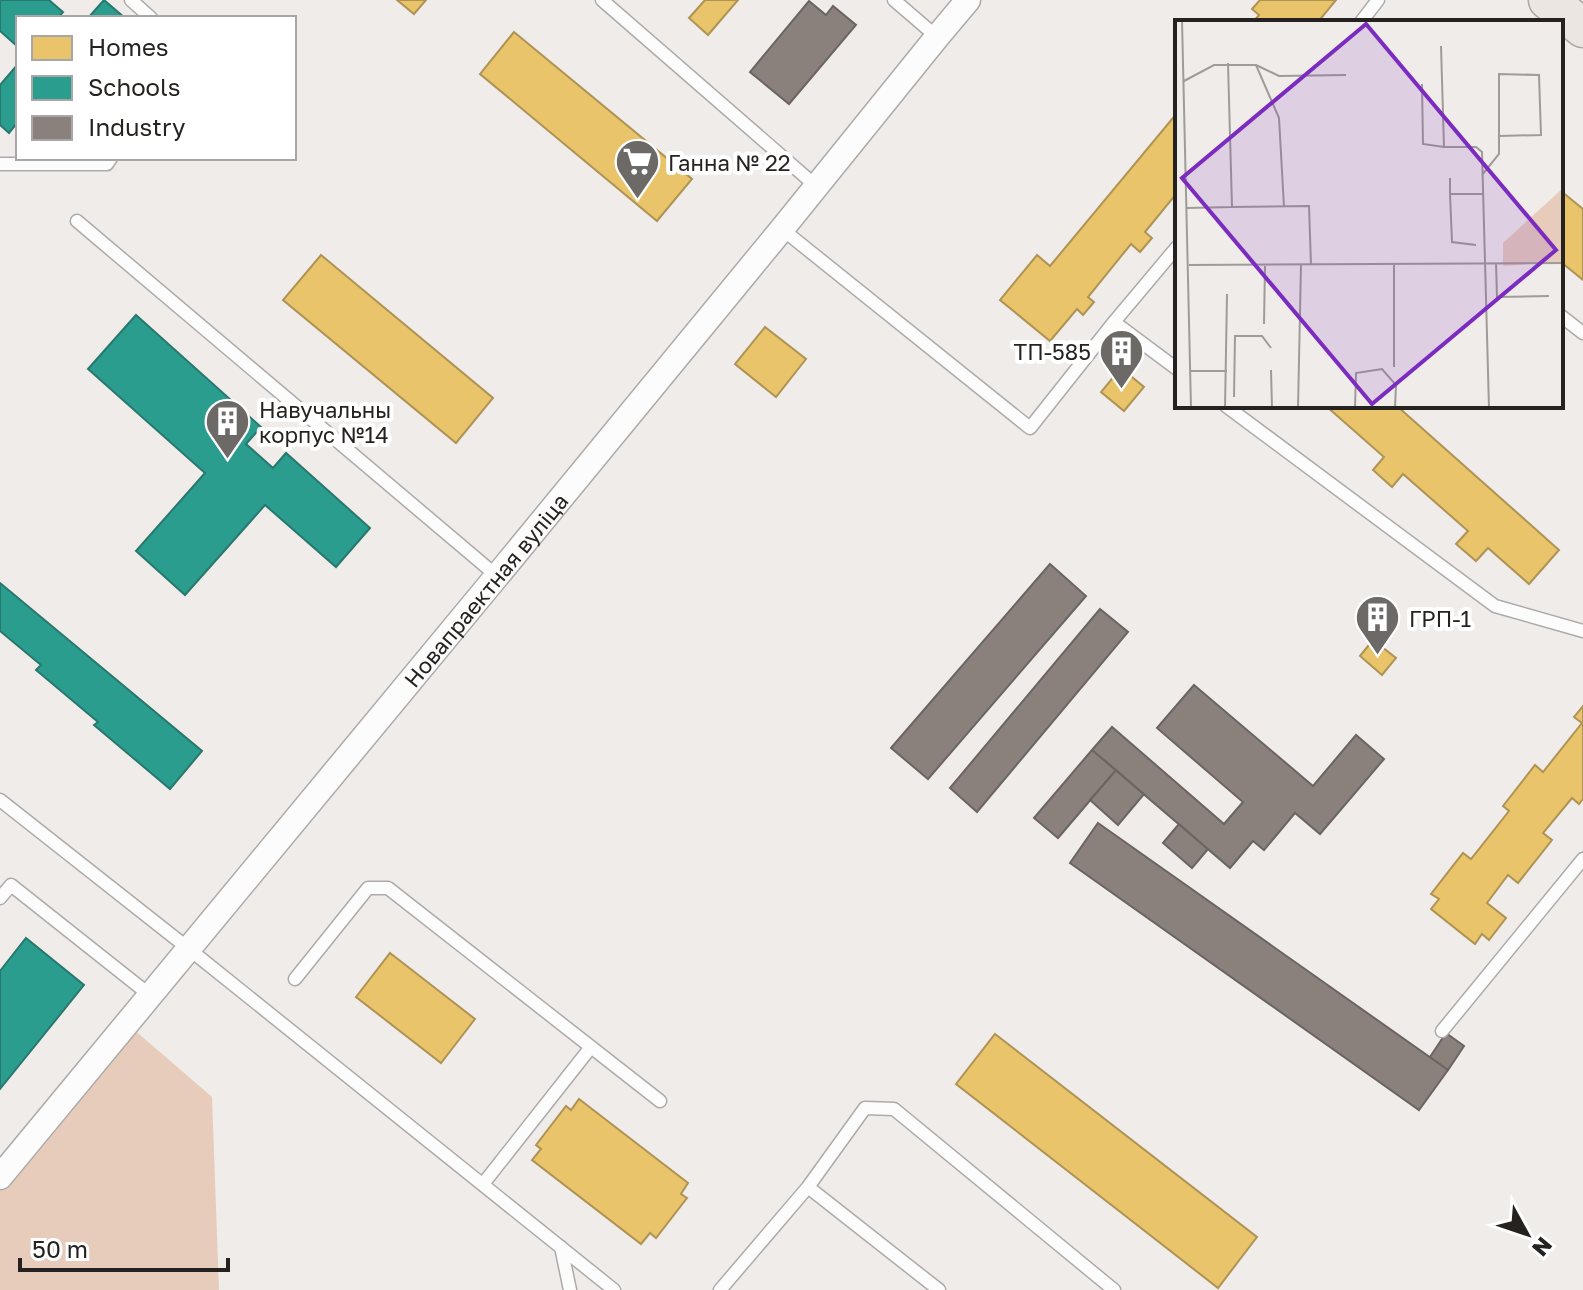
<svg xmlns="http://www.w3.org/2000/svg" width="1583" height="1290" font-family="'Golos Text',sans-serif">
<rect width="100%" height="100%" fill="#f0ecea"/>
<path fill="#e7ccbb" d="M117,1015L212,1097L219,1290H0V1175Z"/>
<path fill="#e9c46a" stroke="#ae9354" stroke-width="2" d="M397,0H426L414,14Z
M705,0H738L708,35L689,18Z
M1260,0H1336L1318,22H1253L1259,15L1252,9Z
M514,32L692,179L657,221L480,74Z
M1177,113V193L1145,232L1152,238L1140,252L1131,244L1088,297L1094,302L1083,315L1077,309L1050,341L1000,300L1037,255L1050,266Z
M1561,191L1583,209V280L1561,262Z
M321,255L493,398L456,443L283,300Z
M765,327L806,359L776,397L735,364Z
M1121,368L1144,387L1124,411L1101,392Z
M1326,406H1397L1559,550L1529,584L1488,548L1476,561L1456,544L1468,531L1403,474L1392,487L1373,470L1384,457Z
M1373,640L1396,658L1382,675L1360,656Z
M1583,706V799L1579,804L1572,798L1543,833L1552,840L1518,883L1508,875L1487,903L1506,918L1489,940L1482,934L1475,944L1431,909L1439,899L1431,894L1463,853L1471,859L1509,811L1503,806L1535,765L1543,772L1582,723L1574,717Z
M390,953L475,1019L441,1063L356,997Z
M995,1034L1257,1237L1218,1288L956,1084Z
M579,1099L688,1183L681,1194L687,1198L656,1238L650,1233L641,1244L532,1160L541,1149L536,1145L566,1106L571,1110Z"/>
<path fill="#2a9d8f" stroke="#28786e" stroke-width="2" d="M0,0H49L63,12L58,18H18V47L0,31Z
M104,0L125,18H88Z
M18,64V122L9,133L0,125V85Z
M136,315L261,427L246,444L273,468L286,453L370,528L336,567L265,505L185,595L136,551L205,473L88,369Z
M0,583L202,751L170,789L94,725L98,722L36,670L41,665L0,631Z
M26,938L84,985L0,1089V971Z"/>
<path fill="#8a817c" stroke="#6c6460" stroke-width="2" d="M809,1L826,15L833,6L856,25L789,104L750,72Z
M1050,564L1086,596L928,779L891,748Z
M1100,609L1128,632L977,812L950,788Z
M1194,685L1313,786L1356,735L1384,759L1320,834L1295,813L1264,850L1253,841L1230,868L1092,750L1112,727L1224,824L1243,802L1157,728Z
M1092,750L1116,770L1058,838L1034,818Z
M1116,770L1144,794L1118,825L1090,800Z
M1098,823L1448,1070L1419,1110L1070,863Z
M1179,824L1208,849L1192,868L1163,843Z
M1446,1033L1464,1046L1448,1070L1430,1057Z"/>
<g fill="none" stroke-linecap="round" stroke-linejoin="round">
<defs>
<path id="lane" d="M131,0L151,18
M602,0L816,186
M894,0L937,37
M1361,22L1378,0
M0,164H107L111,158
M77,221L497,576
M782,229L1030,428L1114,322L1177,247
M1561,316L1583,333
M1114,322L1177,369
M1226,406L1495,606L1583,631
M0,800L189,949L614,1290
M0,898L11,885L151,996
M295,979L368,888H388L591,1047
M1442,1031L1583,859
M483,1184L591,1047L660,1101
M808,1187L865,1108L894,1109L1114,1290
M561,1247L570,1290
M720,1290L808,1187L939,1290"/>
<g id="street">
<path id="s1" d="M0,1177L497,576L782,229L937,37L968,0"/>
</g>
<path id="primary" d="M1548,0L1583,28"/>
</defs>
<use href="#lane" stroke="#adaaa9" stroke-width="15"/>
<use href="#street" stroke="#adaaa9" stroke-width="27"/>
<use href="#primary" stroke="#b1a69f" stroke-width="41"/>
<use href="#lane" stroke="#fdfcfc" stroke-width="12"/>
<use href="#street" stroke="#fdfcfc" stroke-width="24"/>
<use href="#primary" stroke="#ece6e2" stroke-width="38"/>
</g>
<defs>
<symbol id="supermarket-pin" viewBox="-11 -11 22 30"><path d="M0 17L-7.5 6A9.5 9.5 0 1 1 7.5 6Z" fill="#6c6967" stroke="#fff"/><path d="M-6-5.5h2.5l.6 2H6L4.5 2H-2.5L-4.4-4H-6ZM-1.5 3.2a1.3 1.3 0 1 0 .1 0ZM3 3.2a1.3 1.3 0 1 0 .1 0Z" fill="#fff"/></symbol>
<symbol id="building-pin" viewBox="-11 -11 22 30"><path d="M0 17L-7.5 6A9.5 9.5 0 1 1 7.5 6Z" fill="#6c6967" stroke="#fff"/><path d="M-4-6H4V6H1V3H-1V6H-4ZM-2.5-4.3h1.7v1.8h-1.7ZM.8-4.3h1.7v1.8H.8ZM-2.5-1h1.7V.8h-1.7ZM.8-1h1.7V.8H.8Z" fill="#fff"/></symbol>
</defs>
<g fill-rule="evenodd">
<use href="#supermarket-pin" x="612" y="136" width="51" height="69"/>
<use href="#building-pin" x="1096" y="326" width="51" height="69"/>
<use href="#building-pin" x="202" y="396" width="51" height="69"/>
<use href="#building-pin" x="1352" y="592" width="51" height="69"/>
</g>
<g text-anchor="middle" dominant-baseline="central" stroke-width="8" stroke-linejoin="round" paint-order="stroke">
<g font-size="22" fill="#252220" stroke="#fff" text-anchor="start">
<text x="668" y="162">Ганна № 22</text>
<text x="1091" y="351" text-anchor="end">ТП-585</text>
<text x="259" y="409">Навучальны<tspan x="259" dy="25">корпус №14</tspan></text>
<text x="1409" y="618">ГРП-1</text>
</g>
<g font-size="22" fill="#252220" stroke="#fff">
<text stroke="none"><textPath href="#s1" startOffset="762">Новапраектная вуліца</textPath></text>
</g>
</g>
<g transform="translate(1175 20)">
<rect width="388" height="388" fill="#f0ecea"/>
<path d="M388,168V242L328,246V223Z" fill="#e7ccbb"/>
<path fill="none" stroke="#9f9b99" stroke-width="2" d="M7,0L16,388M266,26L269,127H301L307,132L314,388M53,43L57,187L134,186L136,245M81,45L104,56L171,55M9,61L39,45H81L104,98L109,187M247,64L248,124L269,127M307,155L324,134V54L364,55L366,115L324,116M275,158V174H308M275,174L277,222L301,225M12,188L57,187M321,243L322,277L374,276M14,245L388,243M89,304L90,246M219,347V244M96,350L97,388M16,351H52M59,377L60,316H87L96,328M50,388L52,274M123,388L126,245M180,388L181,353L207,349L221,365L220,388"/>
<path fill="#7b2cbf" fill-opacity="0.15" stroke="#7b2cbf" stroke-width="4" d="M191,4L381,230L197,384L7,158Z"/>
<rect width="388" height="388" fill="none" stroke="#252220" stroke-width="4"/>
</g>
<rect x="16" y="16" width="280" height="144" fill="#ffffff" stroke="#a8a7a6" stroke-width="2"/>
<rect x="32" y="36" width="40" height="24" fill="#e9c46a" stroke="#a8a7a6" stroke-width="2"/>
<text x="88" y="56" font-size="24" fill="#252220">Homes</text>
<rect x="32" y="76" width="40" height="24" fill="#2a9d8f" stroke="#a8a7a6" stroke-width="2"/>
<text x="88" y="96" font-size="24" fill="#252220">Schools</text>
<rect x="32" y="116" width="40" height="24" fill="#8a817c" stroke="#a8a7a6" stroke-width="2"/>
<text x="88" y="136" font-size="24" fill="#252220">Industry</text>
<g transform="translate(1527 1234) rotate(130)" stroke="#ffffff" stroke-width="6" paint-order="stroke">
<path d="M0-6L14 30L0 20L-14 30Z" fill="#252220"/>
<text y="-12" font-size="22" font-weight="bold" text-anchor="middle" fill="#252220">N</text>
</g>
<path d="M20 1258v12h208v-12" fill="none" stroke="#252220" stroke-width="4"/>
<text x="32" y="1258" font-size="24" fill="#252220" stroke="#ffffff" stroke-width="6" paint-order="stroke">50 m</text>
</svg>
